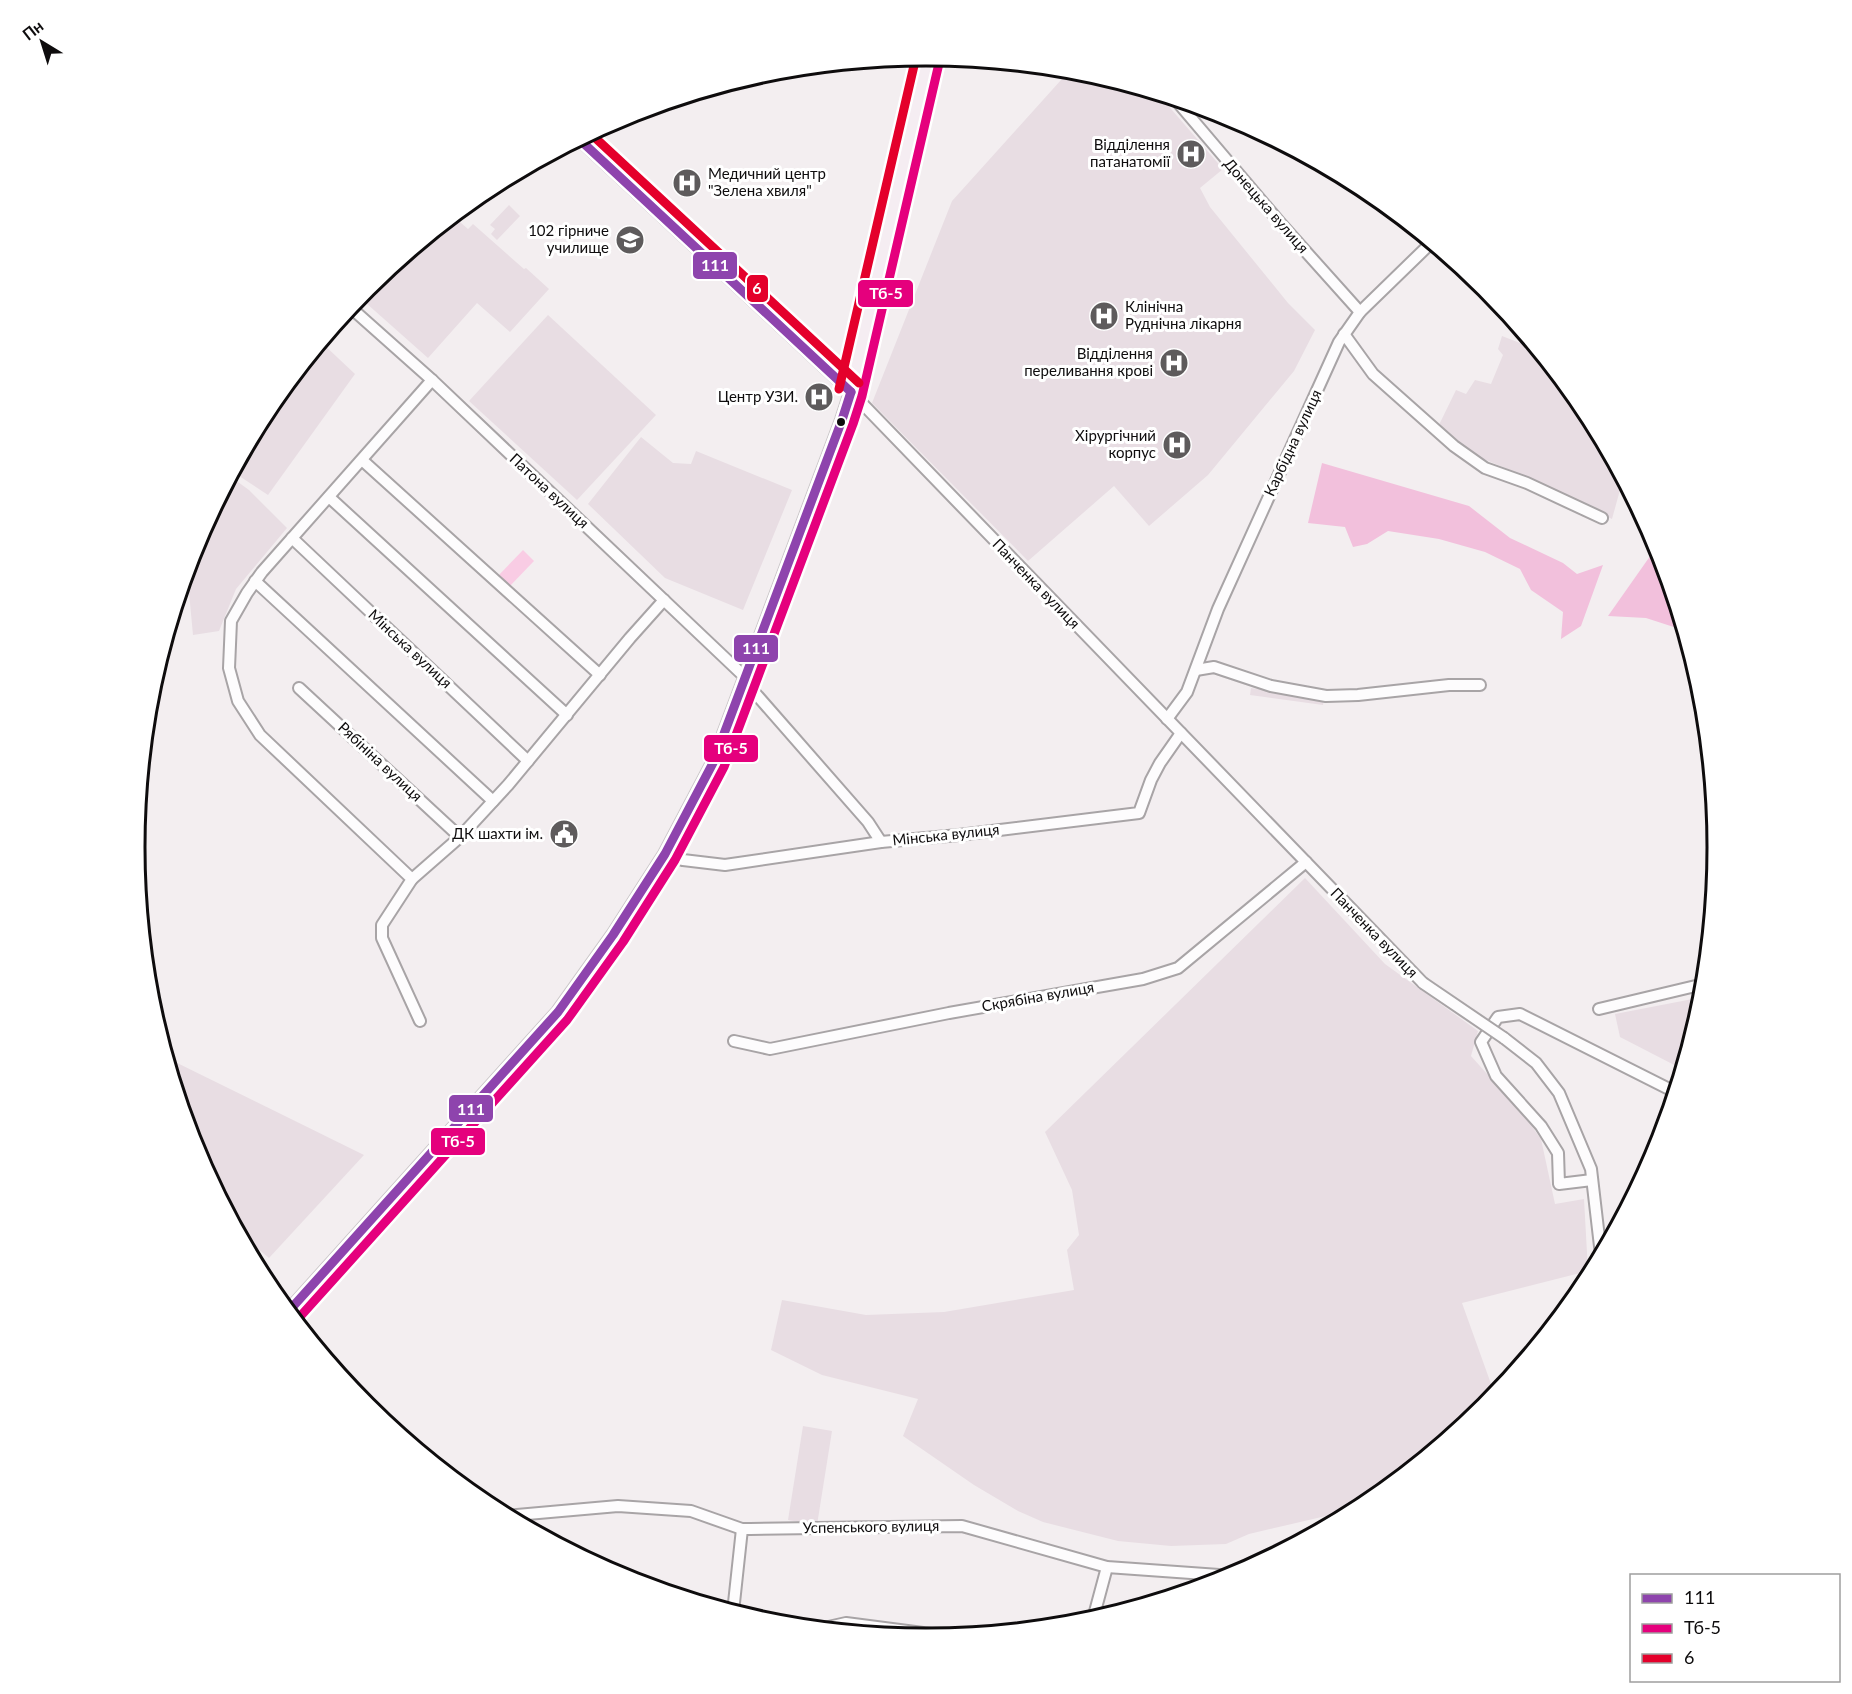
<svg xmlns="http://www.w3.org/2000/svg" width="1852" height="1694" font-family="Lato,sans-serif">
  <rect width="100%" height="100%" fill="#f3eef0"/>
  <g fill="#e8dde3">
    <polygon points="1070,70 1081,71 1159,95 1223,169 1200,188 1210,207 1288,303 1315,330 1294,371 1208,475 1149,526 1114,486 1028,561 872,403 952,201"/>
    <polygon points="509,205 520,216 497,240 491,234 495,229 490,225"/>
    <polygon points="453,216 468,229 473,224 524,269 526,268 549,289 510,332 477,303 428,358 366,303 379,288 375,284 390,268 395,272 413,252 412,250"/>
    <polygon points="548,315 656,415 577,500 469,401"/>
    <polygon points="1523,333 1584,408 1623,479 1612,519 1529,478 1474,455 1438,427 1456,390 1466,394 1475,380 1491,384 1503,355 1498,349 1502,336 1520,343"/>
    <polygon points="321,342 355,374 268,495 233,472 268,407"/>
    <polygon points="641,437 673,463 691,464 696,451 792,490 743,610 665,578 588,504"/>
    <polygon points="231,477 249,490 287,528 236,589 219,631 193,635 187,571 195,544"/>
    <polygon points="1251,688 1324,699 1323,705 1250,695"/>
    <polygon points="1305,878 1385,964 1478,1031 1471,1056 1522,1113 1541,1139 1555,1204 1584,1199 1588,1271 1462,1303 1495,1395 1485,1407 1360,1508 1249,1534 1226,1544 1171,1546 1118,1541 1043,1522 1018,1511 974,1485 903,1436 918,1399 822,1375 771,1350 782,1300 866,1315 944,1312 1074,1290 1067,1250 1079,1235 1072,1190 1045,1132"/>
    <polygon points="1703,997 1682,1069 1620,1037 1615,1014"/>
    <polygon points="167,1058 364,1155 269,1258 239,1233 195,1150"/>
    <polygon points="803,1426 832,1431 817,1525 788,1520"/>
    <polygon points="1324,1527 1274,1554 1273,1544"/>
  </g>
  <polygon fill="#f9cce4" points="523,550 534,561 509,587 498,576"/>
  <g fill="#f2c0dc">
    <polygon points="1322,463 1469,506 1510,538 1563,563 1577,574 1603,565 1581,626 1561,639 1563,612 1531,590 1520,569 1485,552 1439,539 1388,531 1367,544 1353,547 1345,527 1308,523"/>
    <polygon points="1653,552 1660,552 1683,630 1646,618 1608,616"/>
  </g>
  <g fill="none" stroke-linecap="round" stroke-linejoin="round">
    <g stroke="#a8a4a6" stroke-width="14">
      <g id="minor">
        <polyline points="1175,99 1282,225 1360,312"/>
        <polyline points="579,139 851,392 1423,983"/>
        <polyline points="350,307 432,380 746,678"/>
        <polyline points="1344,334 1373,374 1454,446 1485,468 1527,483 1602,518"/>
        <polyline points="362,460 600,675"/>
        <polyline points="329,497 567,715"/>
        <polyline points="292,538 528,761"/>
        <polyline points="255,581 493,801"/>
        <polyline points="1196,670 1214,667 1271,686 1326,696 1358,695 1449,685 1480,685"/>
        <polyline points="299,688 460,837"/>
        <polyline points="755,693 868,822 881,842"/>
        <polyline points="1167,719 1187,692 1218,609 1339,342 1360,312 1431,243"/>
        <polyline points="665,854 683,860 725,865 881,842 959,835 1139,813 1151,780 1160,763 1181,733"/>
        <polyline points="412,879 460,837 508,785 630,638 664,600"/>
        <polyline points="1599,1009 1704,984"/>
        <polyline points="420,1021 382,938 382,925 412,879 260,735 238,701 229,668 231,621 247,593 262,572 432,380"/>
        <polyline points="1504,1038 1536,1063 1559,1093 1591,1169 1601,1255"/>
        <polyline points="734,1041 770,1049 949,1013 1143,979 1178,968 1306,862"/>
        <polyline points="1592,1180 1559,1184 1558,1153 1541,1126 1496,1076 1481,1042 1498,1017 1520,1014 1675,1092"/>
        <polyline points="506,1516 618,1506 691,1511 742,1529 750,1529 962,1526 1107,1567 1233,1576"/>
        <polyline points="733,1612 742,1529"/>
        <polyline points="1093,1619 1107,1567"/>
        <polyline points="824,1628 846,1623 946,1636"/>
      </g>
    </g>
    <g stroke="#cbc8c9" stroke-width="16">
      <polyline id="major" points="288,1312 558,1012 613,935 665,854 713,763 842,420 851,392 928,56"/>
    </g>
    <use href="#minor" stroke="#fdfcfd" stroke-width="10"/>
    <use href="#major" stroke="#f5edf2" stroke-width="14"/>
    <g stroke="#a8a4a6" stroke-width="14" stroke-linecap="butt">
      <polyline id="minor-bridge" points="1423,983 1504,1038"/>
    </g>
    <use href="#minor-bridge" stroke="#fdfcfd" stroke-width="10"/>
    <g stroke="#fff" stroke-width="14">
      <g id="bus-1">
        <polyline points="579,139 851,392"/>
        <polyline points="288,1312 558,1012 613,935 665,854 713,763 842,420 851,392"/>
      </g>
    </g>
    <g stroke="#fff" stroke-width="14">
      <polyline id="bus-2" points="297,1320 567,1020 623,942 675,860 724,767 853,424 862,396 940,59"/>
    </g>
    <g stroke="#fff" stroke-width="14">
      <g id="bus-3">
        <polyline points="590,133 859,383"/>
        <polyline points="839,389 916,57"/>
      </g>
    </g>
    <use href="#bus-1" stroke="#8e44ad" stroke-width="9"/>
    <use href="#bus-2" stroke="#e5007d" stroke-width="9"/>
    <use href="#bus-3" stroke="#e4002b" stroke-width="9"/>
  </g>
  <defs>
    <g id="hospital-disc" transform="scale(1.5)"><circle r="9.5" fill="#5e5b5c" stroke="#fff"/><path d="M-5-5h3v3.5h4V-5h3V5h-3V1.5h-4V5h-3Z" fill="#fff"/></g>
    <g id="university-disc" transform="scale(1.5)"><circle r="9.5" fill="#5e5b5c" stroke="#fff"/><path d="M0-5L7-2L0 1L-7-2ZM-4 1L0 2.5L4 1V4Q0 6-4 4Z" fill="#fff"/></g>
    <g id="civic-disc" transform="scale(1.5)"><circle r="9.5" fill="#5e5b5c" stroke="#fff"/><path d="M-.6-6.5H3V-4.5H.6V-3L4-1V1h2V6H-6V1h2V-1L-.6-3ZM-1.2 2.5V6h2.4V2.5Z" fill="#fff"/></g>
  </defs>
  <g fill-rule="evenodd">
    <use href="#hospital-disc" x="1191" y="154"/>
    <use href="#hospital-disc" x="687" y="183"/>
    <use href="#university-disc" x="630" y="240"/>
    <use href="#hospital-disc" x="1104" y="316"/>
    <use href="#hospital-disc" x="1174" y="363"/>
    <use href="#hospital-disc" x="819" y="397"/>
    <use href="#hospital-disc" x="1177" y="445"/>
    <use href="#civic-disc" x="564" y="834"/>
  </g>
  <circle fill="#0e0c0d" stroke="#fff" stroke-width="2" cx="841" cy="422" r="5"/>
  <g text-anchor="middle" stroke-width="6" stroke-linejoin="round" paint-order="stroke">
    <g font-size="15" fill="#0e0c0d" stroke="#fff" text-anchor="end">
      <text x="1170" y="150">Відділення<tspan x="1170" dy="17">патанатомії</tspan></text>
      <text x="708" y="179" text-anchor="start">Медичний центр<tspan x="708" dy="17">"Зелена хвиля"</tspan></text>
      <text x="609" y="236">102 гірниче<tspan x="609" dy="17">училище</tspan></text>
      <text x="1125" y="312" text-anchor="start">Клінічна<tspan x="1125" dy="17">Руднічна лікарня</tspan></text>
      <text x="1153" y="359">Відділення<tspan x="1153" dy="17">переливання крові</tspan></text>
      <text x="798" y="402">Центр УЗИ.</text>
      <text x="1156" y="441">Хірургічний<tspan x="1156" dy="17">корпус</tspan></text>
      <text x="543" y="839">ДК шахти ім.</text>
    </g>
    <g font-size="15" fill="#0e0c0d" stroke="#fff">
      <text transform="translate(1266 206) rotate(49)" y="5">Донецька вулиця</text>
      <text transform="translate(1293 443) rotate(-65)" y="5">Карбідна вулиця</text>
      <text transform="translate(549 491) rotate(43)" y="5">Патона вулиця</text>
      <text transform="translate(1036 584) rotate(46)" y="5">Панченка вулиця</text>
      <text transform="translate(410 649) rotate(43)" y="5">Мінська вулиця</text>
      <text transform="translate(380 762) rotate(43)" y="5">Рябініна вулиця</text>
      <text transform="translate(946 835) rotate(-6)" y="5">Мінська вулиця</text>
      <text transform="translate(1374 933) rotate(46)" y="5">Панченка вулиця</text>
      <text transform="translate(1038 997) rotate(-10)" y="5">Скрябіна вулиця</text>
      <text transform="translate(871 1527) rotate(-1)" y="5">Успенського вулиця</text>
    </g>
  </g>
  <path d="M0 0H1852V1694H0ZM145 847a781 781 0 1 1 1562 0a781 781 0 1 1-1562 0Z" fill="#fff" fill-rule="evenodd"/>
  <path fill="none" stroke="#0e0c0d" stroke-width="3" d="M145 847a781 781 0 1 1 1562 0a781 781 0 1 1-1562 0Z"/>
  <g stroke="#fff" stroke-width="2">
    <rect x="692" y="251" width="46" height="29" rx="6" fill="#8e44ad"/>
    <rect x="746" y="274" width="23" height="29" rx="6" fill="#e4002b"/>
    <rect x="857" y="279" width="57" height="29" rx="6" fill="#e5007d"/>
    <rect x="733" y="634" width="46" height="29" rx="6" fill="#8e44ad"/>
    <rect x="703" y="734" width="56" height="29" rx="6" fill="#e5007d"/>
    <rect x="448" y="1094" width="46" height="29" rx="6" fill="#8e44ad"/>
    <rect x="430" y="1127" width="56" height="29" rx="6" fill="#e5007d"/>
  </g>
  <g font-size="16" text-anchor="middle" font-weight="bold" fill="#fff">
    <text x="715" y="271">111</text>
    <text x="757" y="294">6</text>
    <text x="886" y="299">Тб-5</text>
    <text x="756" y="654">111</text>
    <text x="731" y="754">Тб-5</text>
    <text x="471" y="1115">111</text>
    <text x="458" y="1147">Тб-5</text>
  </g>
  <rect x="1630" y="1574" width="210" height="108" fill="#ffffff" stroke="#9f9e9e" stroke-width="1.5"/>
  <rect x="1642" y="1594" width="30" height="9" fill="#8e44ad" stroke="#9f9e9e" stroke-width="1.5"/>
  <text x="1684" y="1604" font-size="18" fill="#0e0c0d">111</text>
  <rect x="1642" y="1624" width="30" height="9" fill="#e5007d" stroke="#9f9e9e" stroke-width="1.5"/>
  <text x="1684" y="1634" font-size="18" fill="#0e0c0d">Тб-5</text>
  <rect x="1642" y="1654" width="30" height="9" fill="#e4002b" stroke="#9f9e9e" stroke-width="1.5"/>
  <text x="1684" y="1664" font-size="18" fill="#0e0c0d">6</text>
  <g transform="translate(42 42) rotate(322)" stroke="#ffffff" stroke-width="4.5" paint-order="stroke">
  <path d="M0-4.5L10 22L0 15L-10 22Z" fill="#0e0c0d"/>
  <text y="-9" font-size="16" font-weight="bold" text-anchor="middle" fill="#0e0c0d">Пн</text>
  </g>
</svg>
